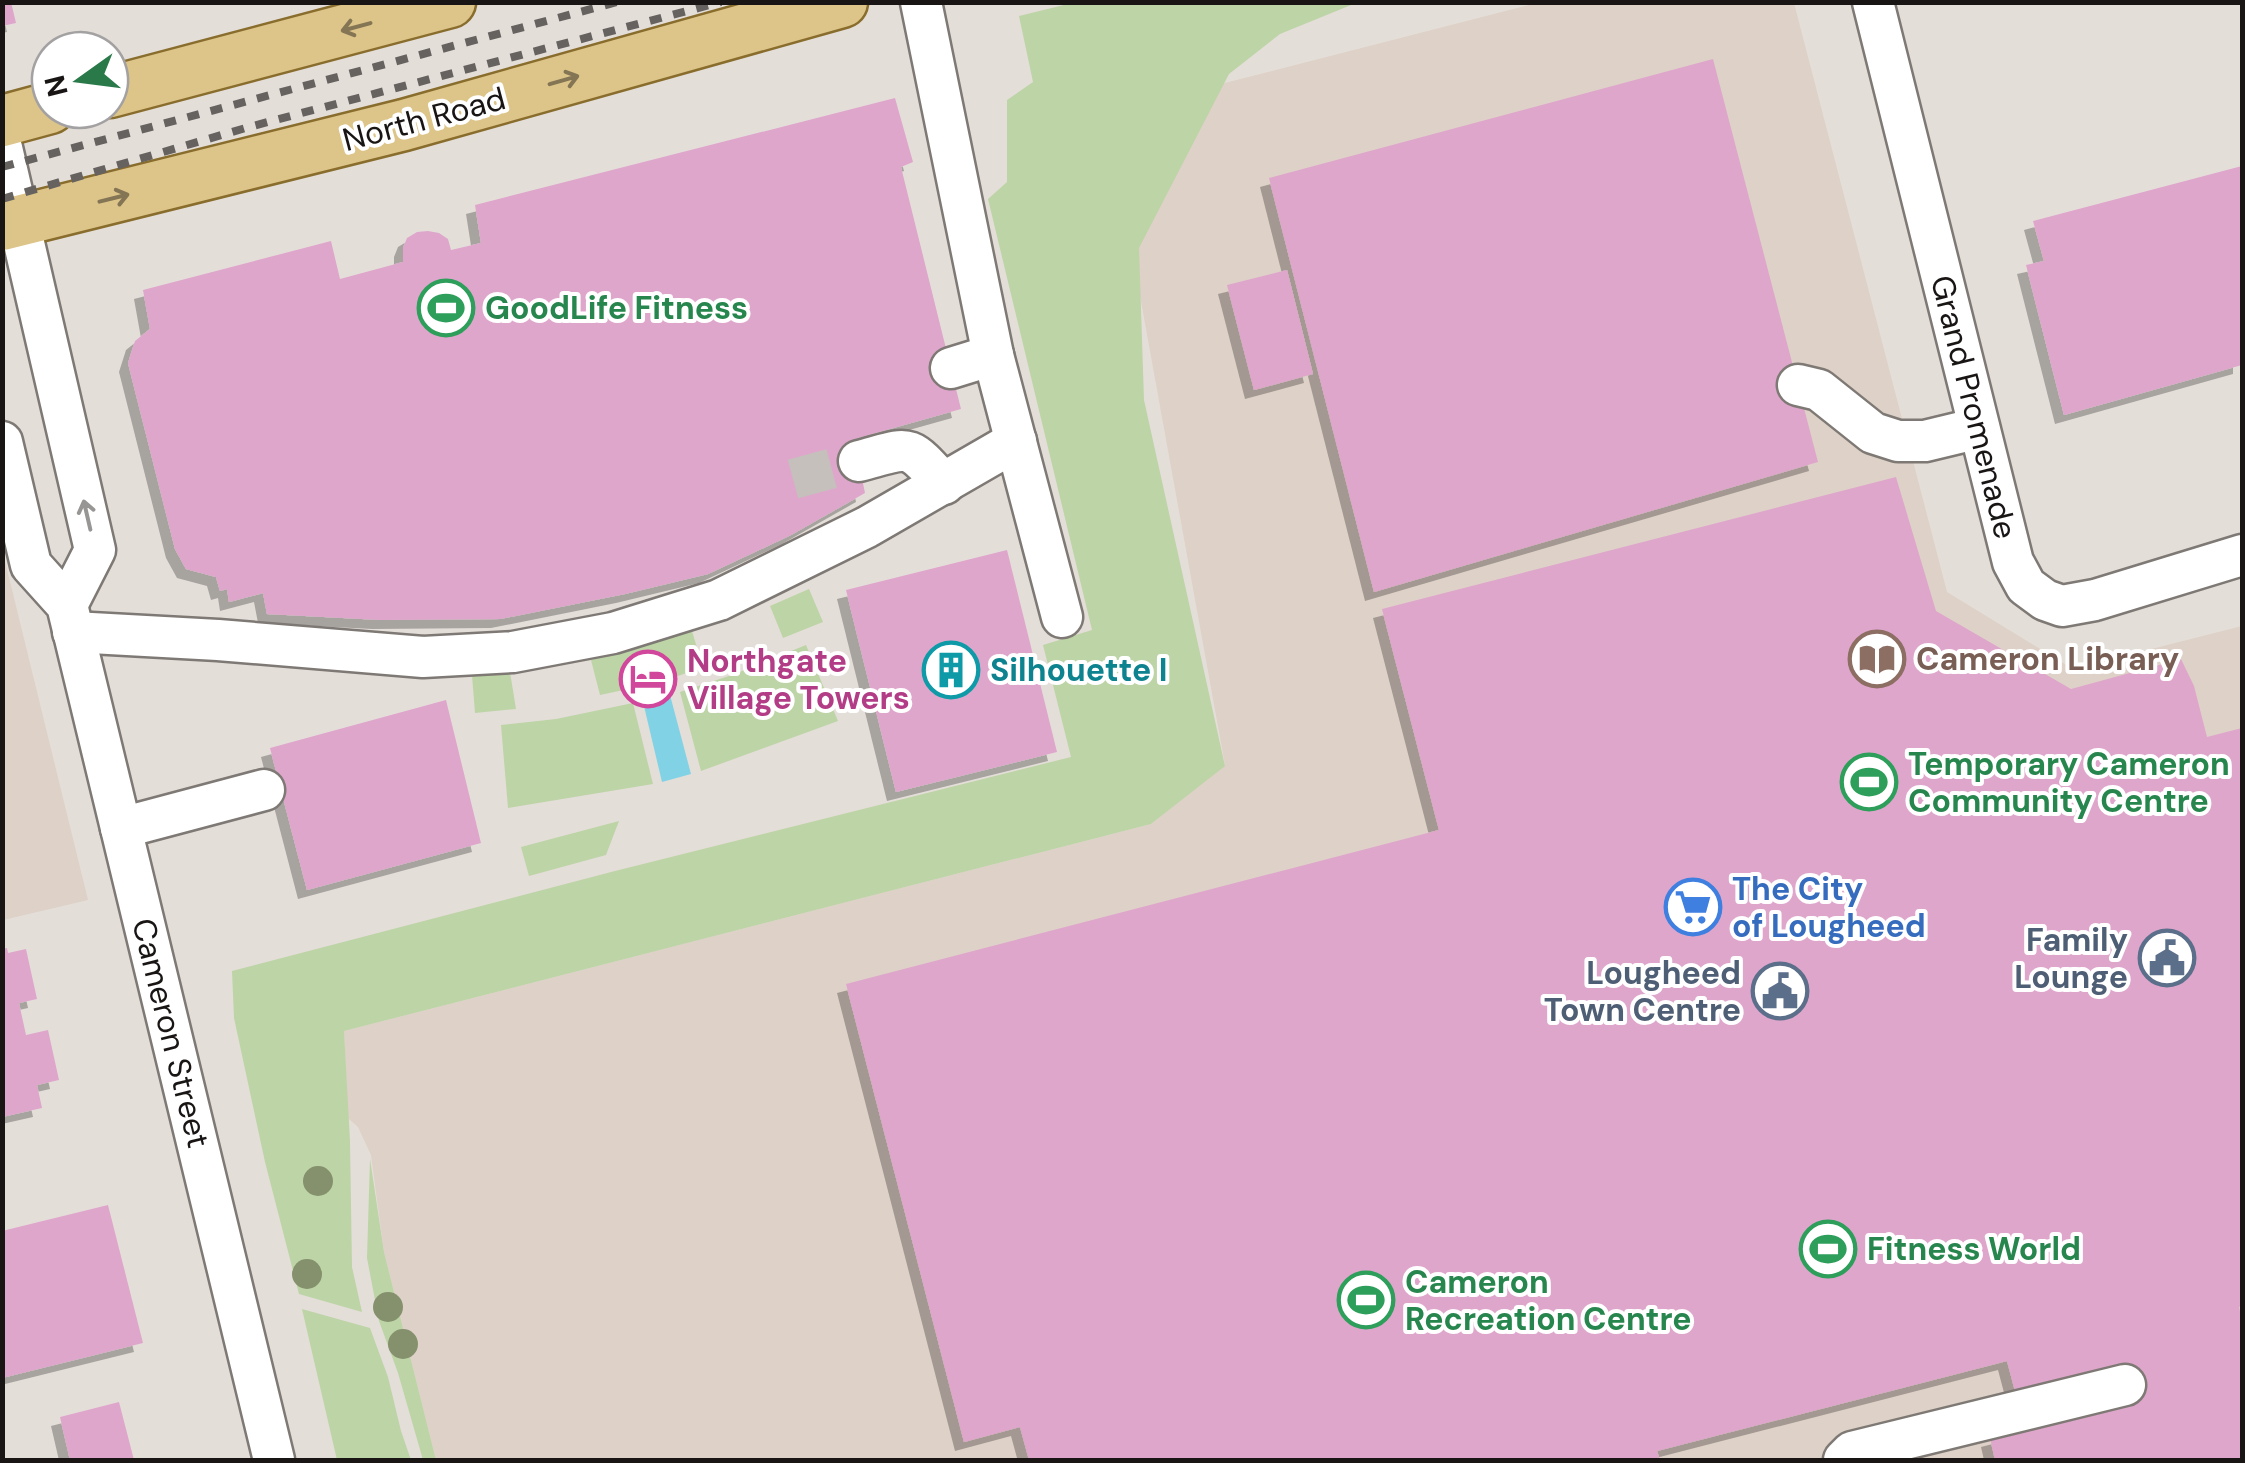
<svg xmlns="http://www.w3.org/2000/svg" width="2245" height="1463" font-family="'DM Sans',sans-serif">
  <defs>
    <filter id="shadow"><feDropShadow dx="-9" dy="9" stdDeviation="0" flood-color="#0004"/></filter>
  </defs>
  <rect width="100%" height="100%" fill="#e4ded9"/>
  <g fill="#ded1c7">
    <polygon points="1537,3 1794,3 1947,592 2073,669 2242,626 2242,1460 436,1460 384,1252 371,1155 358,1127 348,1118 344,1031 1151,824 1225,765 1131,246 1213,86"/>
    <polygon points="3,553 88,900 3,920 2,920"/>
  </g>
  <g fill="#bdd4a6">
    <polygon points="1076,2 1356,3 1280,34 1229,74 1139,248 1144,400 1225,766 1151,824 344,1031 350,1141 352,1267 362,1312 299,1294 265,1162 234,1018 232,971 615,871 1071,757 1043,645 1092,630 988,199 1007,182 1007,100 1033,82 1019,16"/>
    <polygon points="809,589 823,622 783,638 770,606"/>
    <polygon points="692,631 703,668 652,684 600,695 591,660"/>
    <polygon points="806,645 838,721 701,771 680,692 732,675"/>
    <polygon points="510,672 516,709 475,713 472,675"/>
    <polygon points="633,703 653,784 508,808 501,725 556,719"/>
    <polygon points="619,821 606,855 529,876 521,847"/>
    <polygon points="370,1159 384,1252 436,1460 423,1460 398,1373 379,1321 367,1258"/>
    <polygon points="302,1309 370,1328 388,1377 401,1431 411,1460 337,1460"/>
  </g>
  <polygon fill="#81d2e5" points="670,695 691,774 662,782 643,702"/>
  <g fill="#dfa6cc" filter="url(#shadow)">
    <polygon points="2,2 11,2 16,23 2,26"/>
    <polygon points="1713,59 1818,462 1374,592 1269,178"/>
    <polygon points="895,98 913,162 901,167 961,409 854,439 865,493 791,535 708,574 625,594 500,619 381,620 267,614 263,593 229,602 227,589 220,591 216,577 186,569 175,549 128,363 135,341 150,329 143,290 331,241 340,279 403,262 403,248 407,238 417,232 428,231 439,233 448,239 451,250 481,243 475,205"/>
    <polygon points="2242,166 2242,365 2064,415 2026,265 2044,261 2033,221"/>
    <polygon points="1287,270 1313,374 1254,390 1227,285"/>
    <polygon points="1896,477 1936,611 2071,689 2181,659 2194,686 2207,737 2242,728 2242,1306 2239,1307 2242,1320 2242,1460 1995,1460 1990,1438 2025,1429 2007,1361 1657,1451 1660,1460 1029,1460 1020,1427 964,1442 846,984 1439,830 1382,609"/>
    <polygon points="1007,550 1057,752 896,792 846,590"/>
    <polygon points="446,700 481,843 307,890 270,748"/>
    <polygon points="7,948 8,953 26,949 37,999 19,1003 26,1035 48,1030 59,1080 37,1085 42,1108 2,1117 2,949"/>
    <polygon points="108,1205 143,1343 2,1378 2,1231"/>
    <polygon points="119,1402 134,1460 70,1460 60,1417"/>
  </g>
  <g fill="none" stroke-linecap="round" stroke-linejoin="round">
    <polyline stroke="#c5c0bb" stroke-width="40" stroke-dasharray="40 20" stroke-linecap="butt" points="793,479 859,461"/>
    <g stroke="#7e7974" stroke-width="45">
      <g id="minor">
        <polyline points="921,2 993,355 1062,617"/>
        <polyline points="1873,2 2013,562 2026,586 2045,600 2062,606 2095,600 2242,555"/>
        <polyline points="2,148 95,550 67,605"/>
        <polyline points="951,368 993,355"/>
        <polyline points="1798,385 1819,390 1873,433 1898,441 1925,441 1979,428"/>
        <polyline points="2,442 31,565 67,605 274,1460"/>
        <path d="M859,461C912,447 906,442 944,484"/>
        <polyline points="73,632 218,640 423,657 513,652 613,633 719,600 867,527 1016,441"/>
        <polyline points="121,828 264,790"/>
        <polyline points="1844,1460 1852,1452 2125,1385"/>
      </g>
    </g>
    <g stroke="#896d2d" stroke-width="55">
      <g id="major">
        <polyline points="110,92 450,2"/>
        <polyline points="2,121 50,108"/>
        <polyline points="2,225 404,125 842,2"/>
      </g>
    </g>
    <use href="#minor" stroke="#fff" stroke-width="40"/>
    <use href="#major" stroke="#ddc489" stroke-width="50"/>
    <g stroke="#66625f" stroke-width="8" stroke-dasharray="12 12" stroke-linecap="butt">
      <polyline points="2,167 617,2"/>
      <polyline points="2,199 249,127 721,2"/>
    </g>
  </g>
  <g fill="#85906d">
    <circle cx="318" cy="1181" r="15"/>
    <circle cx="307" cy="1274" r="15"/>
    <circle cx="388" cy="1307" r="15"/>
    <circle cx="403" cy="1344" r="15"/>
  </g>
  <defs><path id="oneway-shaft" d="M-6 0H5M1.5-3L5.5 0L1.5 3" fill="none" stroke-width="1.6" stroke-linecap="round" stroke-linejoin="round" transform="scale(2.5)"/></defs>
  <g stroke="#847554">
    <use href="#oneway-shaft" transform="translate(356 27) rotate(165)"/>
    <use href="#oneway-shaft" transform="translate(564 80) rotate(-16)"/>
    <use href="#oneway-shaft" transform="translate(114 198) rotate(-14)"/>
  </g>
  <use stroke="#979695" href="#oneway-shaft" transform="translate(87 515) rotate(-103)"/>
  <defs>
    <g id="stadium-ring" transform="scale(2.875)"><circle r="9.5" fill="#fff" stroke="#2e9e5b" stroke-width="1.5"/><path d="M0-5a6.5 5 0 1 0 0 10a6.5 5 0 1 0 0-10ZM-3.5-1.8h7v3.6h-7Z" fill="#2e9e5b"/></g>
    <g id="library-ring" transform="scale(2.875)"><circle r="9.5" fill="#fff" stroke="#8d6e63" stroke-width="1.5"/><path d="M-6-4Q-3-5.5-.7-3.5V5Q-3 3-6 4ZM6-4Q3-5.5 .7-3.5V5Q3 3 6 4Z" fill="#8d6e63"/></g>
    <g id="building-ring" transform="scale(2.875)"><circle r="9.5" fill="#fff" stroke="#0f9aa8" stroke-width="1.5"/><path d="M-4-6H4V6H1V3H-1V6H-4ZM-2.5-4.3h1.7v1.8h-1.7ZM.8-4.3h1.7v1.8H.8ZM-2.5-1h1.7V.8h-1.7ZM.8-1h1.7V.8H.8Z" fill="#0f9aa8"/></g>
    <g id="hotel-ring" transform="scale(2.875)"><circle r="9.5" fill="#fff" stroke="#d1479c" stroke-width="1.5"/><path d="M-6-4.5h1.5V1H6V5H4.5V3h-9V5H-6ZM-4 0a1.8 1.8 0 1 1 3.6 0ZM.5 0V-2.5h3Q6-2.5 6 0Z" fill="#d1479c"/></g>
    <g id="supermarket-ring" transform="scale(2.875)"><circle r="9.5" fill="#fff" stroke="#3f7fe0" stroke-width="1.5"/><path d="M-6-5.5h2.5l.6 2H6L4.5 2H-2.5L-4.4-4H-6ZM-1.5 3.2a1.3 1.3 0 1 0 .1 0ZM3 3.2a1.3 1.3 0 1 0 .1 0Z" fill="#3f7fe0"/></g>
    <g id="civic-ring" transform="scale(2.875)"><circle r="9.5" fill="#fff" stroke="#5c6f8a" stroke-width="1.5"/><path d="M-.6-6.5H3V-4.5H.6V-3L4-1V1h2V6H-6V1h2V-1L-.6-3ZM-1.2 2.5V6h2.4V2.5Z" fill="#5c6f8a"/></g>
  </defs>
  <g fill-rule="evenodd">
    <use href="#stadium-ring" x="446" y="308"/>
    <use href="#library-ring" x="1877" y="659"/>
    <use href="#building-ring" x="951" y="670"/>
    <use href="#hotel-ring" x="648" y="679"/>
    <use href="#stadium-ring" x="1869" y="782"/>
    <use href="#supermarket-ring" x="1693" y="907"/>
    <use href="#civic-ring" x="2167" y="958"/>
    <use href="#civic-ring" x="1780" y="991"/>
    <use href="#stadium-ring" x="1828" y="1249"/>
    <use href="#stadium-ring" x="1366" y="1300"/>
  </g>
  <g text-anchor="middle" stroke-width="8" stroke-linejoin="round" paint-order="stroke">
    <g font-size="32" fill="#181514" stroke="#fff">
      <text transform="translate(424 119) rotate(-15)" y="11">North Road</text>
      <text transform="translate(1974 407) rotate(76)" y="11">Grand Promenade</text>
      <text transform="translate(171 1033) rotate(76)" y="11">Cameron Street</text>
    </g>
    <g font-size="32" font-weight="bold" fill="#27864d" stroke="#fff" text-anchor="start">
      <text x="485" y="319">GoodLife Fitness</text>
      <text x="1908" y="775">Temporary Cameron<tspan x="1908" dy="37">Community Centre</tspan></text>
      <text x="1867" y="1260">Fitness World</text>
      <text x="1405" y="1293">Cameron<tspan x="1405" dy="37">Recreation Centre</tspan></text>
    </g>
    <g font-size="32" font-weight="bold" fill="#785e54" stroke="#fff" text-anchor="start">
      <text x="1916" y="670">Cameron Library</text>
    </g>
    <g font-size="32" font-weight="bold" fill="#b23c85" stroke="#fff" text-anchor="start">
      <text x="687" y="672">Northgate<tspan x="687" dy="37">Village Towers</tspan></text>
    </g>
    <g font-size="32" font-weight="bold" fill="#0d838f" stroke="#fff" text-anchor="start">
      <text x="990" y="681">Silhouette I</text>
    </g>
    <g font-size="32" font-weight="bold" fill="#366cbe" stroke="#fff" text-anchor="start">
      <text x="1732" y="900">The City<tspan x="1732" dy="37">of Lougheed</tspan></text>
    </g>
    <g font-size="32" font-weight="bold" fill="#4e5e75" stroke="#fff" text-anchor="end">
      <text x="2128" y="951">Family<tspan x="2128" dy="37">Lounge</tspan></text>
      <text x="1741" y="984">Lougheed<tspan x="1741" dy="37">Town Centre</tspan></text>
    </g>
  </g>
  <rect width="2245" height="1463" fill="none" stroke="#181514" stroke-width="10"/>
  <g transform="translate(80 80) rotate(256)"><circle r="48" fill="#ffffff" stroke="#a3a1a1" stroke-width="2.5"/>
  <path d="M0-8L18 38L0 25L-18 38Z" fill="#2a7949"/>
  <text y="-15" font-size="28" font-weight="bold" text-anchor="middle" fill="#181514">N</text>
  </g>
</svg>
